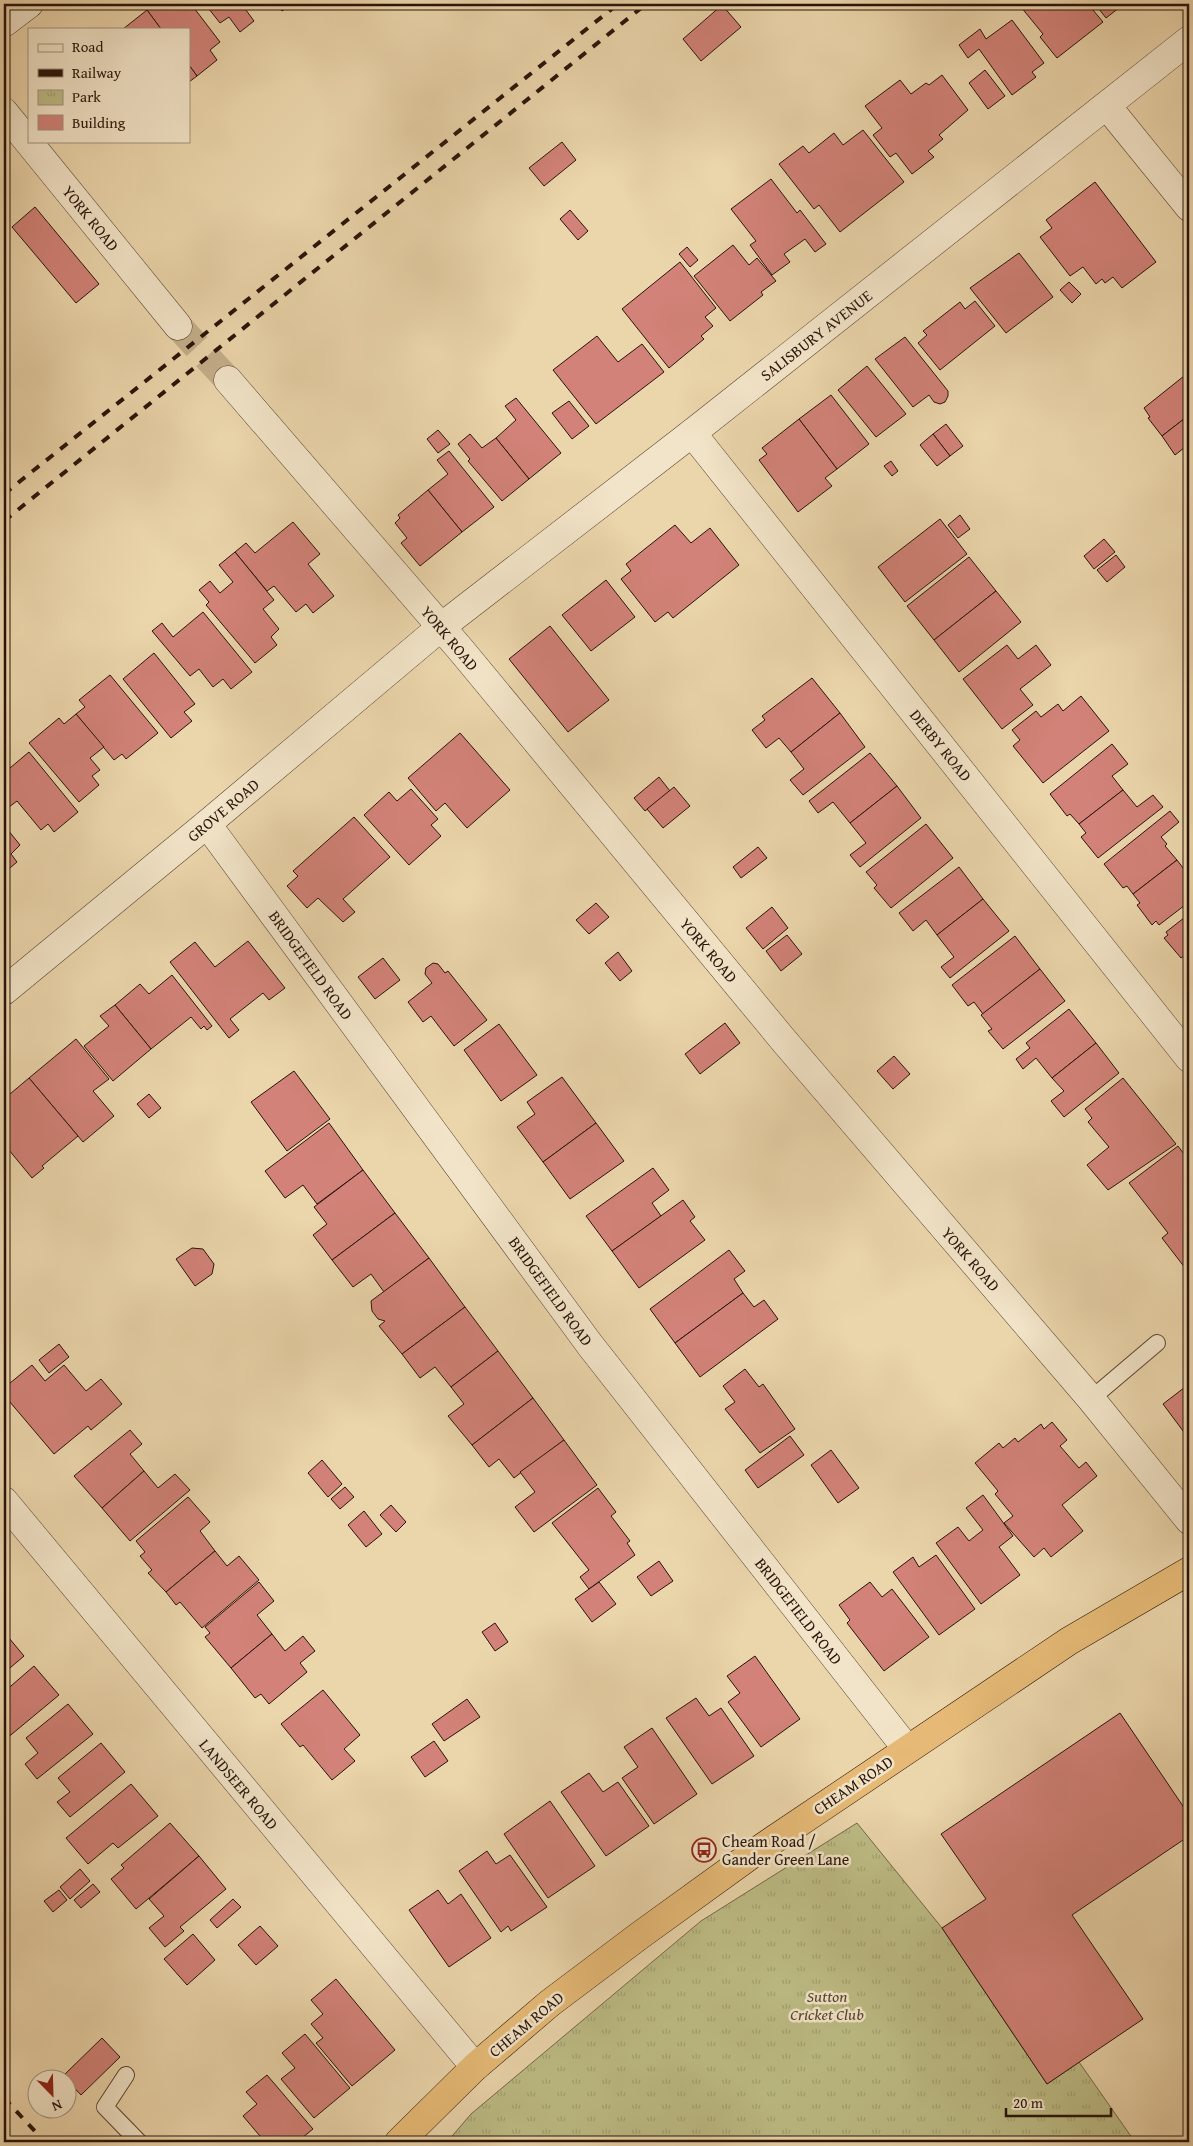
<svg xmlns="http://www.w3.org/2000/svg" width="1193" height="2146" font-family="'Gentium Book Plus',serif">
  <defs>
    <pattern id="park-tufts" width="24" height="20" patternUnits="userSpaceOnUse" patternTransform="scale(1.25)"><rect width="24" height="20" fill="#bdbc85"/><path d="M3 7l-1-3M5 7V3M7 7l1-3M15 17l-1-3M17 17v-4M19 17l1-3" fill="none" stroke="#a2a172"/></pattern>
  </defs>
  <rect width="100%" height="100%" fill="#ebd5ab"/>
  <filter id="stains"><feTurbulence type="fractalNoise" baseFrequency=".004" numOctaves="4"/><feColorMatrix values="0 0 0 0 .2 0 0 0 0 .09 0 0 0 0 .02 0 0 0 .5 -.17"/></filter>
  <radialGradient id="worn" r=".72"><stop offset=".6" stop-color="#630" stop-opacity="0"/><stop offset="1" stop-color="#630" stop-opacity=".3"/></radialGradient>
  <polygon fill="url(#park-tufts)" stroke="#726848" points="857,1823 942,1928 1047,2084 1079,2062 1135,2142 447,2142 471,2114 701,1921"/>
  <g fill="#d28278" stroke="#28140a">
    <polygon points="155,4 191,4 220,42 210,50 217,60 197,76 189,65 189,29 161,29 147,10"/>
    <polygon points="205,4 246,4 243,6 254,21 240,32 229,17 220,23"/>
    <polygon points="276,4 292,4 282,11"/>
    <polygon points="1025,4 1088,4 1103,22 1057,58 1040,37 1043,34 1021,7"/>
    <polygon points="1095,4 1124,4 1106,18"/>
    <polygon points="722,5 741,27 701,61 683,39"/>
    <polygon points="147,10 161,29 123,29"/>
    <polygon points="1012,20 1044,63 1032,72 1036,77 1012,95 979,49 968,58 959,45 980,29 986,39"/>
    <polygon points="189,65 197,76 189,82"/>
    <polygon points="985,70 1005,96 988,109 969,83"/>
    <polygon points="942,75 968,110 939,135 943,139 928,151 934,157 912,174 896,153 890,157 873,135 882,128 865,106 900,80 911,94 926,83 929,85"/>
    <polygon points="863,130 904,182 840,232 819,205 814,209 779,164 803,146 809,153 834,133 843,145"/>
    <polygon points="562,142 576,160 544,186 529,168"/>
    <polygon points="771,179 797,213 800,210 826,244 815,252 805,239 784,254 790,262 772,275 750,245 756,241 731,209"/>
    <polygon points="1095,182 1156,262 1122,288 1113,277 1105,283 1102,279 1096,284 1083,267 1070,276 1040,237 1052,228 1046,220"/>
    <polygon points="35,207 99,284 76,303 12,227"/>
    <polygon points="570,210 588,231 578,240 560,219"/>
    <polygon points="733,245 749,265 757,258 776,281 761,292 763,295 730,321 694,276"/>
    <polygon points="687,247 698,260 690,267 679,254"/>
    <polygon points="1019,253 1053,297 1006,333 970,288"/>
    <polygon points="680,262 716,308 705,317 713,326 701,336 704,339 669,368 622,309"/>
    <polygon points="1069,282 1081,294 1072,303 1060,290"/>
    <polygon points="975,301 995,326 940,370 918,343 927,335 923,331 960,302 965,309"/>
    <polygon points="597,336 618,362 642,344 664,372 596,424 553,370"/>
    <polygon points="905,337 948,391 948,396 945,402 940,404 934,402 929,395 913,407 875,359"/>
    <polygon points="867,366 906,414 876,437 838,390"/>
    <polygon points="1189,372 1189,415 1162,436 1148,418 1150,417 1144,408"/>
    <polygon points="831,395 869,444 837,469 799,419"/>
    <polygon points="516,398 561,453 529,479 496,438 516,420 505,406"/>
    <polygon points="569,401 589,426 572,439 552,413"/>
    <polygon points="1189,415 1189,444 1175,455 1162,436"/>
    <polygon points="799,419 837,469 825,478 832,486 798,512 759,460 767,454 762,448"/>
    <polygon points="946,424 963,446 950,456 933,434"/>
    <polygon points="438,430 450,444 438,453 427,439"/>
    <polygon points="470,434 482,448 496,438 529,479 502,501 468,461 470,459 458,444"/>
    <polygon points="933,434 950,456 937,466 920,445"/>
    <polygon points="449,451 494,507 462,532 428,490 448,474 437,460"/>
    <polygon points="891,461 898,471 892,476 884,466"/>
    <polygon points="428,490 462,532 420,566 401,543 407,538 395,523 400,518 398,515"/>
    <polygon points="960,515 970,529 958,538 948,525"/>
    <polygon points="940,519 967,554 905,602 878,567"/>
    <polygon points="293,522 320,554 308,564 334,596 313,613 306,604 296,612 274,586 267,591 235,552 246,543 255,553"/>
    <polygon points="675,525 691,543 710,528 739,565 673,618 668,612 655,622 621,579 631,571 626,564"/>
    <polygon points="1104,539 1115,552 1094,569 1084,556"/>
    <polygon points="235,552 274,600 263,609 279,629 271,637 277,645 255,663 206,605 209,602 199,590 210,581 220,593 233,582 219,565"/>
    <polygon points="1116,555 1125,567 1107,582 1097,570"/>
    <polygon points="969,557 996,591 934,640 907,606"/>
    <polygon points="606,580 635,617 591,651 562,615"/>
    <polygon points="996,591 1021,622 959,672 934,640"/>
    <polygon points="203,612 252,672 231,689 223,679 213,687 199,669 190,676 152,631 162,623 173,637"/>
    <polygon points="550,626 609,700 568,732 509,659"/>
    <polygon points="1007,645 1018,659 1036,645 1051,665 1020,689 1033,705 1002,729 963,679"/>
    <polygon points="154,653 195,704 184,712 192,721 171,738 123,679"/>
    <polygon points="110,675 158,733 126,759 122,754 114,760 76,714 85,707 79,700"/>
    <polygon points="812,678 840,713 791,752 779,738 766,748 752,730 765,720 762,716"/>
    <polygon points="1081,696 1109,731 1043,783 1013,746 1020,740 1012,730 1036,711 1041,717 1058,704 1063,711"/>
    <polygon points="840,713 865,747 803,795 790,780 804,769 791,752"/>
    <polygon points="76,714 104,747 90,758 100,770 92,776 99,785 79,802 29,743 59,718 64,724"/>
    <polygon points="460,733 510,790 467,828 445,803 436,811 408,778"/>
    <polygon points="1112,744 1128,764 1112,776 1123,790 1079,824 1070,814 1067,816 1050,794"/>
    <polygon points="29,752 78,812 54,832 48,824 41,830 17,801 9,807 4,801 4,773"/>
    <polygon points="870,753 897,786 850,823 833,802 818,813 809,801"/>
    <polygon points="659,777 670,791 645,811 634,798"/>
    <polygon points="897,786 921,818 860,867 850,855 866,843 850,823"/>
    <polygon points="674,787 690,806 663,828 647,809"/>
    <polygon points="411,789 438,819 431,825 441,836 409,865 364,815 389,792 397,801"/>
    <polygon points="1123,790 1137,807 1153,795 1163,807 1098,858 1081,837 1086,833 1079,824"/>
    <polygon points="1170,811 1179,822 1161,837 1167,844 1165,846 1177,860 1133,894 1127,886 1123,888 1104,864"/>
    <polygon points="354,817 390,857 343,899 355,912 343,922 318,898 307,908 287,886 298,876 293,871"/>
    <polygon points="926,824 953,858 891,908 874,888 877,885 866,872"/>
    <polygon points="4,825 20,845 11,854 17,862 4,873"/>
    <polygon points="758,847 767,858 741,878 733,867"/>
    <polygon points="1177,860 1189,876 1189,902 1159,925 1156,921 1152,925 1137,905 1140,903 1133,894"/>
    <polygon points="959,867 983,899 937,935 926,920 913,931 899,913"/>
    <polygon points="983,899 1009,931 950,978 941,967 954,957 937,935"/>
    <polygon points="596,903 609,917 589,934 576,920"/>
    <polygon points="772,907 788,928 763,949 746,928"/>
    <polygon points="1189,914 1189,964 1184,956 1181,958 1164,938 1168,935 1166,932"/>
    <polygon points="787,935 802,954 781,971 766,951"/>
    <polygon points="1015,936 1040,969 983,1014 974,1002 968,1006 952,985"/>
    <polygon points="248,941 285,988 269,1000 263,993 230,1019 239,1030 229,1038 170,962 195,942 215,967"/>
    <polygon points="618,952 632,971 620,981 605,963"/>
    <polygon points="383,958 400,980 375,999 358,977"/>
    <polygon points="433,963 438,964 445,973 448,971 487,1020 454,1046 431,1016 423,1022 408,1002 432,983 425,974 426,968"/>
    <polygon points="1040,969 1065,1001 1003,1049 988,1031 992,1029 981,1015"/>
    <polygon points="172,975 212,1026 207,1030 204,1026 201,1029 191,1017 151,1049 115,1005 140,984 149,994"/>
    <polygon points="115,1005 151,1049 113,1081 84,1046 109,1026 100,1016"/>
    <polygon points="1069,1009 1096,1043 1052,1078 1036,1058 1023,1069 1016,1059 1030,1048 1026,1043"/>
    <polygon points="725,1023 740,1043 700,1074 685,1054"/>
    <polygon points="499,1024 537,1075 501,1101 464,1050"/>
    <polygon points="76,1039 109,1079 93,1091 114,1116 83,1142 29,1078"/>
    <polygon points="1096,1043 1119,1073 1064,1117 1051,1101 1064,1091 1052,1078"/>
    <polygon points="894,1056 910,1074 893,1089 877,1071"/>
    <polygon points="294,1071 330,1119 287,1151 251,1102"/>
    <polygon points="562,1077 596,1123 543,1162 517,1127 535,1114 527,1102"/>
    <polygon points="29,1078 78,1136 42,1166 44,1168 32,1178 4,1144 4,1099"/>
    <polygon points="1123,1078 1176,1144 1108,1190 1087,1165 1109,1147 1088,1122 1092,1118 1085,1109"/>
    <polygon points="149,1094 161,1108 149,1118 137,1104"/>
    <polygon points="329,1123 363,1170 317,1204 303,1185 285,1198 265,1171"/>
    <polygon points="596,1123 624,1161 570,1199 543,1162"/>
    <polygon points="1178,1146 1189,1161 1189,1273 1162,1238 1168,1233 1129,1183"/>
    <polygon points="653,1168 669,1190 652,1203 661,1216 612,1251 586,1216"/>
    <polygon points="363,1170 395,1213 332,1260 313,1235 327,1224 314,1207"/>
    <polygon points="683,1200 695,1217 690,1221 705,1240 639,1288 612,1251"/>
    <polygon points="395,1213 429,1258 384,1292 371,1274 353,1287 332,1260"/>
    <polygon points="192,1248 203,1249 214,1264 212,1274 195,1286 176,1259"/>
    <polygon points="729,1250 745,1271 734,1279 743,1293 675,1343 650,1309"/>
    <polygon points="429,1258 465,1307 402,1354 379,1326 385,1321 378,1319 372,1311 371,1301"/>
    <polygon points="743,1293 754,1307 764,1300 778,1319 700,1377 675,1343"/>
    <polygon points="465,1307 498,1351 451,1387 435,1367 420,1378 402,1354"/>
    <polygon points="59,1344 69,1357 49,1373 39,1360"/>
    <polygon points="498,1351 533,1398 472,1445 448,1416 464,1404 451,1387"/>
    <polygon points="32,1365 45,1381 64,1365 86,1391 101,1379 122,1404 91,1430 88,1426 54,1454 4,1395 4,1388"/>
    <polygon points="745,1369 759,1387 763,1384 795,1429 760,1453 725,1409 735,1402 723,1386"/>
    <polygon points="1189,1384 1189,1439 1163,1404"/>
    <polygon points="533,1398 564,1440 514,1478 499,1459 489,1467 472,1445"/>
    <polygon points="1052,1422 1067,1440 1060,1446 1079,1468 1086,1462 1097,1476 1062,1505 1083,1531 1051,1557 1044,1548 1034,1557 1004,1523 1013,1516 995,1494 998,1491 975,1463 999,1443 1003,1448 1015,1438 1018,1442 1041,1424 1044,1429"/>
    <polygon points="130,1430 142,1444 130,1454 144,1471 102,1508 74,1476"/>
    <polygon points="790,1436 804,1455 758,1488 745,1470"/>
    <polygon points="564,1440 597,1485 534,1532 515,1507 535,1492 520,1472"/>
    <polygon points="831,1450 859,1488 838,1503 811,1465"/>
    <polygon points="322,1460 342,1484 328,1497 308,1473"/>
    <polygon points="144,1471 158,1488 175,1474 190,1490 130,1541 102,1508"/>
    <polygon points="345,1487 354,1497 340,1509 331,1499"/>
    <polygon points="598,1488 616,1512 611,1516 630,1541 627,1543 635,1555 589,1589 580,1577 589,1570 552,1523"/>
    <polygon points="983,1495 1013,1536 999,1547 1020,1575 981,1604 936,1543 958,1527 969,1541 983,1530 966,1508"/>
    <polygon points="188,1497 210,1522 200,1531 215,1551 166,1592 148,1573 152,1570 140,1556 145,1552 136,1541"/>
    <polygon points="391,1505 406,1522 396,1532 380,1515"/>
    <polygon points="364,1511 382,1534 366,1547 348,1525"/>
    <polygon points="215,1551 227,1566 239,1556 259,1580 202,1628 180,1602 176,1605 166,1592"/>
    <polygon points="936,1555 975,1609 939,1635 893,1572 913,1557 919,1567"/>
    <polygon points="659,1561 673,1581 651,1596 637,1577"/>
    <polygon points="259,1582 274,1601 257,1615 272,1634 231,1668 205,1637 210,1633 205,1627"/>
    <polygon points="599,1582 616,1604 592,1622 575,1599"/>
    <polygon points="870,1582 882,1597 892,1589 929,1637 884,1671 847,1623 850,1620 839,1605"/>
    <polygon points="495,1623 508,1642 495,1651 482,1632"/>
    <polygon points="4,1632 24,1656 4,1673"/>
    <polygon points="272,1634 285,1651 303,1636 315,1651 300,1663 307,1672 269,1704 261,1694 255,1698 231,1668"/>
    <polygon points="755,1656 800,1719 761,1747 728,1702 740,1693 727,1676"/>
    <polygon points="34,1666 59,1695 6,1739 4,1736 4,1692"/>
    <polygon points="323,1690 360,1735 344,1749 355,1761 332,1780 303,1745 300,1747 281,1724"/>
    <polygon points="696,1698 709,1716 721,1708 754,1756 712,1784 666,1718"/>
    <polygon points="467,1699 480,1717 444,1741 432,1724"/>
    <polygon points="68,1704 93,1734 37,1779 25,1764 38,1753 26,1738"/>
    <polygon points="1120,1713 1189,1815 1189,1836 1072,1915 1143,2019 1047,2084 942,1928 986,1899 941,1834"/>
    <polygon points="652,1728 697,1794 654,1824 622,1778 638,1767 624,1747"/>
    <polygon points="434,1741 448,1761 425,1777 411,1757"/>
    <polygon points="101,1743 125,1772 70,1817 57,1802 70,1792 58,1778"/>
    <polygon points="589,1773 603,1792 618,1782 649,1826 606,1856 561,1792"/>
    <polygon points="131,1784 158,1816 118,1848 113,1843 88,1864 66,1838"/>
    <polygon points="550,1801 595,1866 548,1898 504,1834"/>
    <polygon points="170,1823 199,1856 136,1909 111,1879 124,1868 121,1865"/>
    <polygon points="487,1851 496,1864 510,1855 547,1907 511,1931 508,1926 501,1932 459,1871"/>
    <polygon points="199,1856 226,1889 180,1927 184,1931 165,1947 149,1928 164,1916 149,1899"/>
    <polygon points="80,1869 90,1881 70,1899 60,1887"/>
    <polygon points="93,1884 100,1892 81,1908 74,1900"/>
    <polygon points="59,1890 67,1900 53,1912 44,1901"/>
    <polygon points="438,1890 448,1904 461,1894 491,1938 449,1967 409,1910"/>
    <polygon points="233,1899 241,1907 217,1928 210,1920"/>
    <polygon points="260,1926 278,1946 256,1965 238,1945"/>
    <polygon points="193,1934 215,1960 187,1985 164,1959"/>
    <polygon points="336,1979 395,2050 352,2086 316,2043 323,2038 311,2024 323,2014 311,2000"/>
    <polygon points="305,2034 350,2088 314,2118 281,2079 295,2068 282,2053"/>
    <polygon points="102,2038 120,2057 81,2095 63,2076"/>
    <polygon points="267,2075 313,2129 297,2142 265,2142 243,2116 257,2104 246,2092"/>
  </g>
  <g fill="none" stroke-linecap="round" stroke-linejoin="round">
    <polyline stroke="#c4ae8b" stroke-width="28" stroke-dasharray="28 14" stroke-linecap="butt" points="178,326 228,380"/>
    <g stroke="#594432" stroke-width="18">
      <g id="lane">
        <polyline points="1091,1399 1157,1343"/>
        <polyline points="126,2075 105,2107 139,2142"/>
      </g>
    </g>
    <g stroke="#594432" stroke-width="29">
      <g id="street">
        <polyline points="1107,106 1189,207"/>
        <polyline points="4,112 178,326"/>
        <polyline points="228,380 461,650 785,1042 1091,1399 1189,1520"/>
        <polyline points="692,433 1189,1058"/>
        <polyline points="207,824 590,1345 907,1749"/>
        <polyline points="4,991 207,824 441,627 692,433 1189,40"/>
        <polyline points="4,1501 475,2067"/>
      </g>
    </g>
    <g stroke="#28140a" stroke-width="29">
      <polyline id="secondary" points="4,23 29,4"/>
    </g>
    <g stroke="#28140a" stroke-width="29">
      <polyline id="highway" points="399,2142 475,2067 550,2003 639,1936 751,1855 1069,1641 1189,1571"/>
    </g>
    <use href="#lane" stroke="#f2e4c8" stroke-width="16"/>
    <use href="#street" stroke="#f2e4c8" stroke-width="28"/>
    <use href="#secondary" stroke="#f2e4c8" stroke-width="28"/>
    <use href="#highway" stroke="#e6ba76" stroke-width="28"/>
    <g stroke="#28140a" stroke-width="4" stroke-dasharray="9 9" stroke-linecap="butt">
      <polyline points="4,494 618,4"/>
      <polyline points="4,521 646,4"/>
      <polyline points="4,2098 45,2142"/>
      <polyline points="4,2138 8,2142"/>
    </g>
  </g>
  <defs>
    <g id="bus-ring" transform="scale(1.25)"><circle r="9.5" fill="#f2e4c8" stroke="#8f2418" stroke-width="1.5"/><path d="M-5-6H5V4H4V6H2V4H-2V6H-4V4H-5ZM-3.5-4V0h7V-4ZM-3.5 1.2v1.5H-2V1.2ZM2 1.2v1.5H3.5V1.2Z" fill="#8f2418"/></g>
  </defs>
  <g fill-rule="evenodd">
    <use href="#bus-ring" x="704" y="1850"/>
  </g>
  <g text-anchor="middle" stroke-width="5" stroke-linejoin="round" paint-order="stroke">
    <g font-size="16" fill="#28140a" stroke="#f2e4c8">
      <text transform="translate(91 218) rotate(51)" y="6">YORK ROAD</text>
      <text transform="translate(816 335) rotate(-38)" y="6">SALISBURY AVENUE</text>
      <text transform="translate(450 638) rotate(50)" y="6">YORK ROAD</text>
      <text transform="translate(941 745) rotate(51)" y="6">DERBY ROAD</text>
      <text transform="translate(223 810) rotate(-40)" y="6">GROVE ROAD</text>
      <text transform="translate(709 950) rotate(50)" y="6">YORK ROAD</text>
      <text transform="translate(311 965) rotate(54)" y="6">BRIDGEFIELD ROAD</text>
      <text transform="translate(971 1259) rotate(49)" y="6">YORK ROAD</text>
      <text transform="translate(551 1291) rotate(54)" y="6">BRIDGEFIELD ROAD</text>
      <text transform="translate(799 1611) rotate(52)" y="6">BRIDGEFIELD ROAD</text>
      <text transform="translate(239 1784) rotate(50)" y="6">LANDSEER ROAD</text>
      <text transform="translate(853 1785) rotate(-34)" y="6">CHEAM ROAD</text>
      <text transform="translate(526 2024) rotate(-40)" y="6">CHEAM ROAD</text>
    </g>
    <g font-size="16" fill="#28140a" stroke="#f2e4c8" text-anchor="start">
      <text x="722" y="1847">Cheam Road /<tspan x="722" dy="18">Gander Green Lane</tspan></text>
    </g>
    <g font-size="16" font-style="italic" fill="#55462f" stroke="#f2e4c8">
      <text x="827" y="2002">Sutton<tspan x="827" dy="18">Cricket Club</tspan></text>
    </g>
  </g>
  <rect width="1193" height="2146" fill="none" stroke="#ebd5ab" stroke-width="20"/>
  <rect x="5" y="5" width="1183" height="2136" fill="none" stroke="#28140a" stroke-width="2.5"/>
  <rect x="10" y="10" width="1173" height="2126" fill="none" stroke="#28140a"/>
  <rect x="28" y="28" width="162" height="115" fill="#f2e4c8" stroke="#a1917c"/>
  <rect x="38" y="44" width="25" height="8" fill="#f2e4c8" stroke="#a1917c"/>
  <text x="72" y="52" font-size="15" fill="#28140a">Road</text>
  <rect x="38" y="69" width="25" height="8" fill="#28140a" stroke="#a1917c"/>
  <text x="72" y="78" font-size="15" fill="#28140a">Railway</text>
  <rect x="38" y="90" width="25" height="15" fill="url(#park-tufts)" stroke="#a1917c"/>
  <text x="72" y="102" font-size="15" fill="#28140a">Park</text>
  <rect x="38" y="115" width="25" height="15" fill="#d28278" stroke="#a1917c"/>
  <text x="72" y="128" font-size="15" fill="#28140a">Building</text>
  <g transform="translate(52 2094) rotate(157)"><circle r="24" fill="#f2e4c8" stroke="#a1917c"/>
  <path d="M0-4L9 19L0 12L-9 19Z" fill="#8f2418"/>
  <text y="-8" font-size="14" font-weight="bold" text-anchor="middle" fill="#28140a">N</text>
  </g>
  <path d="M1006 2108v8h105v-8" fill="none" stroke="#28140a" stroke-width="2.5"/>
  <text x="1013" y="2108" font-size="15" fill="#28140a" stroke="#f2e4c8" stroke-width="4" paint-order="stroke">20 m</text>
  <rect width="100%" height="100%" filter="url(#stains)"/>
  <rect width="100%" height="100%" fill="url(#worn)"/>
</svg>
